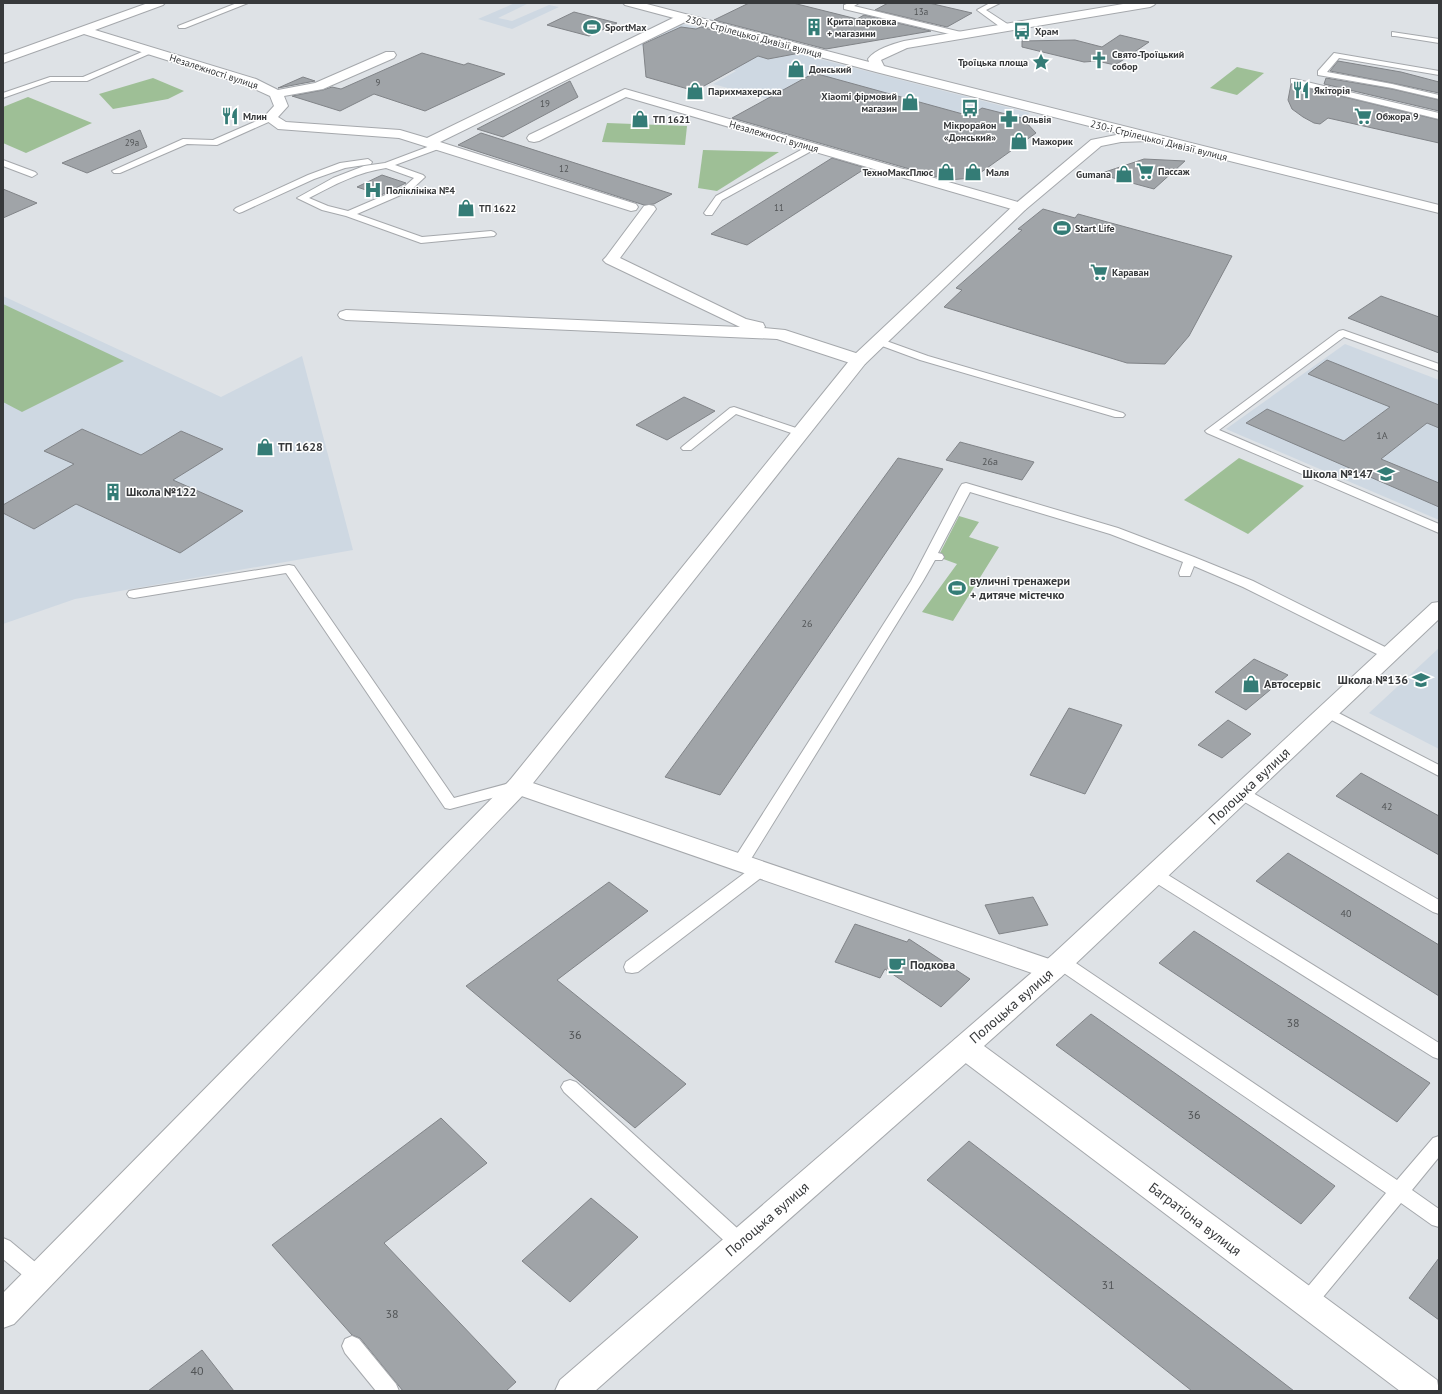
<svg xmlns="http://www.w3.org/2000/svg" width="1442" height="1394" font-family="'PT Sans',sans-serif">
  <rect width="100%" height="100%" fill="#dee2e6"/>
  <g fill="#ced8e2">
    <polygon points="515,3 529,3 498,18 512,21 549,5 559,7 512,29 478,19"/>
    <polygon points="675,22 1030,113 1009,128 875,128 713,84 736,71 632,43"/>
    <polygon points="3,296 221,397 302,356 353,550 75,599 3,624"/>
    <polygon points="1345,344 1439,380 1439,520 1226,429"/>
    <polygon points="1439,648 1439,749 1369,713"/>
  </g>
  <g fill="#9ebf96">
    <polygon points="1237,67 1264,73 1237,95 1210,88"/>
    <polygon points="153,78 184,91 168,99 113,109 99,94"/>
    <polygon points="28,97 92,123 26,153 3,143 3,107"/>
    <polygon points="607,123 687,126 685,145 602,142"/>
    <polygon points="703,150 779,152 717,191 698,188"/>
    <polygon points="3,304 124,361 22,412 3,402"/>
    <polygon points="1239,458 1304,486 1248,534 1184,500"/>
    <polygon points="959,516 979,522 969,537 999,547 953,621 922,612 957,564 938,557"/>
  </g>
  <g fill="#a0a4a8" stroke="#818488">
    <polygon points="749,3 793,3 857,19 864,15 931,31 826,49 714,20"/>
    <polygon points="888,3 929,3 972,13 947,27 875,10"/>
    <polygon points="574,12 617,23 589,36 547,25"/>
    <polygon points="681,27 696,29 701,27 800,53 768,59 758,56 695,91 646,77 643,44"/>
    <polygon points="1120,35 1149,42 1130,55 1133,57 1126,58 1115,65 1097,61 1084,62 1022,47 1022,41 1075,40 1102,47"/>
    <polygon points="422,53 464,65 468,63 505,74 425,111 374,94 340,111 292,96 323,90 332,87 341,89"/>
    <polygon points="1338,61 1401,72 1439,82 1439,93 1392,83 1330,71"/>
    <polygon points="814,73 970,116 982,108 1022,118 1036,133 973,178 948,180 732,118"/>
    <polygon points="303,77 315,81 278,88"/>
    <polygon points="1326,78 1392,89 1439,100 1439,111 1324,84"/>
    <polygon points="570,81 578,97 503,137 477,129"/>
    <polygon points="1291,84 1439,120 1439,143 1328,118 1320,124 1314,123 1303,117 1292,109 1288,100"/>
    <polygon points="140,130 147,147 87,173 62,163"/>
    <polygon points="481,133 672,194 654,204 644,205 458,145"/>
    <polygon points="832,158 866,168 747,245 711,234"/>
    <polygon points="1144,159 1185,161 1154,189 1099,174"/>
    <polygon points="382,175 406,183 381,195 357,187"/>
    <polygon points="3,189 37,203 3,218"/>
    <polygon points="1043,209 1075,218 1078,214 1232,256 1189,336 1165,364 1127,363 944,307 962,290 956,288 1022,230 1018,229"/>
    <polygon points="1381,296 1439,317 1439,353 1348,318"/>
    <polygon points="1327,360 1439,405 1439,428 1427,423 1381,459 1439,483 1439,507 1246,423 1267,409 1344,441 1390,407 1308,374"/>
    <polygon points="684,397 715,411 667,440 636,425"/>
    <polygon points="82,429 141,455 181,431 223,449 173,480 243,511 180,553 76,504 34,529 3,513 3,505 74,464 44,451"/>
    <polygon points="960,442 1034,462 1022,480 946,460"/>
    <polygon points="898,458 943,469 720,795 665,777"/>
    <polygon points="1254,659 1288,675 1246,710 1215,692"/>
    <polygon points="1069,708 1122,725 1085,794 1030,775"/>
    <polygon points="1228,720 1251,734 1222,758 1198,745"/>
    <polygon points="1361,773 1439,816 1439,855 1336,796"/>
    <polygon points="1288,853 1439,945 1439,996 1256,881"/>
    <polygon points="609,882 648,911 557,980 686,1084 635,1128 466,986"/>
    <polygon points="1033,897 1048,925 999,934 985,905"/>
    <polygon points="855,924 907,942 909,939 970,979 941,1007 885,969 880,978 835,962"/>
    <polygon points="1194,931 1430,1083 1397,1122 1159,963"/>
    <polygon points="1091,1014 1335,1186 1301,1224 1056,1045"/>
    <polygon points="441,1118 487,1163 384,1243 516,1382 506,1391 403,1391 360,1338 352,1335 272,1245"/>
    <polygon points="969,1141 1294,1391 1192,1391 927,1180"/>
    <polygon points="591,1198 638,1237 570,1302 522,1261"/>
    <polygon points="1439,1258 1439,1320 1409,1298"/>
    <polygon points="202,1350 234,1391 148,1391"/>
  </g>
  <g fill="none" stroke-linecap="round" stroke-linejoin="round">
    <g stroke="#a5a8ac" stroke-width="2">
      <g id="lane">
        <polygon points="237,3 248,3 185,28 179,28 178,26"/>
        <polygon points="849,3 859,3 854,6 965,33 966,35 962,37 844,9 844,5"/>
        <polygon points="990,3 1000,3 986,10 1009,25 1009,29 1003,29 977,10"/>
        <polygon points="1392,32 1439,39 1439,43 1395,36 1392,36"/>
        <polygon points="149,49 152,49 156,51 87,81 51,81 3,98 3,93 50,77 83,77"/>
        <polygon points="1334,53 1439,71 1439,75 1339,58 1327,72 1392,84 1439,95 1439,99 1392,88 1318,75 1318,71"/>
        <polygon points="1291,79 1294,79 1439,113 1439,119 1291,83"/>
        <polygon points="270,115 274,118 273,120 217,145 187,144 120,173 114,173 112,171 183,139 213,140"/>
        <path d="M438,143L442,146L441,148L395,165L423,175L425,177L410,191L357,214L422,237L491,231L494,232L496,234L494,236L421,243L346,216L322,210L297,198L333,178L364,166L385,163ZM386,168L414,178L404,187L348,211L328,206L309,198C334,185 358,172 386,168Z"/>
        <polygon points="812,144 815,145 816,147 815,149 722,200 712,215 706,215 704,213 716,196"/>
        <polygon points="368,159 372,162 371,164 345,168 314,179 242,212 239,213 234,210 236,208 308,175 340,163"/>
        <polygon points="3,160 35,172 37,174 32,177 3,166"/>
        <polygon points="1343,330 1439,364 1439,371 1344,337 1219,430 1439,524 1439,533 1207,433 1205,431 1339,331"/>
        <polygon points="878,338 928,356 1123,413 1125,415 1123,417 1115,417 920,360 874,343 873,341"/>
        <polygon points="734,407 805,431 807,433 805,435 797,435 736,414 691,450 683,450 681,448 683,446 730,408"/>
        <polygon points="966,483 1118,528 1194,557 1253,581 1393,651 1395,654 1393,657 1388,658 1383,657 1243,587 1194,566 1190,576 1180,576 1179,573 1183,562 1110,534 970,492 938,553 942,554 944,557 942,560 935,560 923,581 746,867 740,869 734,867 732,863 734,859 911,581 960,487 962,484"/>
        <polygon points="289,565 294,566 454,798 517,781 522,782 524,786 522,790 450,809 445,808 286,573 134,598 129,597 127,594 129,591 134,590"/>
        <polygon points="1327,707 1439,765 1439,776 1322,715 1320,712 1322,709"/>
        <polygon points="1241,788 1246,789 1439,900 1439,914 1433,912 1236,797 1234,793 1236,789"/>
        <polygon points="760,864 766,866 768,870 766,874 638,972 632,973 626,972 624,967 626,962 754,866"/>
        <polygon points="1154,868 1160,870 1439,1043 1439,1059 1433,1057 1148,878 1146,874 1148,870"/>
        <polygon points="1061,956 1067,957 1397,1180 1433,1138 1439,1136 1439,1157 1412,1190 1439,1209 1439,1227 1432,1225 1401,1203 1314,1308 1307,1311 1300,1308 1297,1302 1300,1296 1386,1193 1055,967 1053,962 1055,957"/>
        <polygon points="570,1080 576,1082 747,1237 750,1243 747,1249 740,1252 733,1249 564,1092 561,1087 564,1082"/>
        <polygon points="3,1238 10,1241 46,1271 49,1277 46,1283 39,1286 32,1283 3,1259"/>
        <polygon points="352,1336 359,1339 396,1384 399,1391 376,1391 345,1353 342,1346 345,1339"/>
      </g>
    </g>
    <g stroke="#a5a8ac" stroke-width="2">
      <g id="street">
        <polygon points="148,3 165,3 163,5 95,30 256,79 278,90 315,83 386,52 394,52 396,55 394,58 323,89 284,96 288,106 278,117 286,122 400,130 427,138 679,15 687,15 689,18 687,21 440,142 636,204 638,207 636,210 631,211 399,138 278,129 263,118 274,106 270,96 246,85 84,34 3,63 3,55"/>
        <polygon points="625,89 1025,204 1027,207 1025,210 1020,211 1015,210 626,97 539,141 534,142 529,141 527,138 529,135"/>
        <polygon points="649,205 654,206 656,209 620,258 746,319 763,323 765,327 764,328 785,330 865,356 867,360 865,364 859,365 853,364 777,339 346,320 340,318 338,315 340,312 346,310 740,327 606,263 603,260 606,257 644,206"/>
        <polygon points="518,778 1061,963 1065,970 1061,977 1052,980 510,792 506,786 510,780"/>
        <polygon points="965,1036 975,1039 979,1047 975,1055 595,1391 555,1391 560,1380 955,1039"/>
      </g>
    </g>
    <g stroke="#a5a8ac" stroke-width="2">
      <g id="secondary">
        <path d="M623,3H643L869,62L868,59C875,49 893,44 904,41L1129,3H1156L1154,5L1150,7L907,48L881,60L884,66L1439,205V213L1149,141L1121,142L1101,146L1025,210L865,364L526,792L14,1324L3,1328V1293L510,780L853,356L1015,204L1091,140L1121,134L876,72L625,5Z"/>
        <polygon points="1439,602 1439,619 1070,969 984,1046 1437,1380 1439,1391 1400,1391 955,1055 951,1047 955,1039 1052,955 1432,603"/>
      </g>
    </g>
    <use href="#lane" fill="#fff" fill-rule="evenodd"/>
    <use href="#street" fill="#fff" fill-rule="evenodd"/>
    <use href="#secondary" fill="#fff" fill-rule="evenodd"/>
  </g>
  <defs>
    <g id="stadium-bare" transform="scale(1.38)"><path d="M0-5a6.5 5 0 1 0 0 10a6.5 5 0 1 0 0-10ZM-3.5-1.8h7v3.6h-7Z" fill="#347c76" stroke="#fff" stroke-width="2.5" paint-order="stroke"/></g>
    <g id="building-bare" transform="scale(1.38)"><path d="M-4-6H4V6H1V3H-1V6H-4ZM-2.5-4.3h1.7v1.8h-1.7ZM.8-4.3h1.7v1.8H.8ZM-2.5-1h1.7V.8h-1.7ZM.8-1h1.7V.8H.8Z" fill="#347c76" stroke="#fff" stroke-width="2.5" paint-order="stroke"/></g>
    <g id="bus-bare" transform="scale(1.38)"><path d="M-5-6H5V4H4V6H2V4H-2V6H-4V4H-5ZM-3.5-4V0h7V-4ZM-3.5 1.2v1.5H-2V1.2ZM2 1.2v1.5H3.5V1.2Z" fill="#347c76" stroke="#fff" stroke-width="2.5" paint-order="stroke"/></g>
    <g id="church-bare" transform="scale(1.38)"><path d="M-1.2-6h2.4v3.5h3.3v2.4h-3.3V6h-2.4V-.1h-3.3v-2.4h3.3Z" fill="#347c76" stroke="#fff" stroke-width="2.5" paint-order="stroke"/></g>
    <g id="sight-bare" transform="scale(1.38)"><path d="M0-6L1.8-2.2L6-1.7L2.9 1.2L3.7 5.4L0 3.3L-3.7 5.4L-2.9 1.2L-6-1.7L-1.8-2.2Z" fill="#347c76" stroke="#fff" stroke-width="2.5" paint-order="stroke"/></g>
    <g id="shop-bare" transform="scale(1.38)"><path d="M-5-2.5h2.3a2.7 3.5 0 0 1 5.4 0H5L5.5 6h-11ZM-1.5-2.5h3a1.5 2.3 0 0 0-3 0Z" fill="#347c76" stroke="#fff" stroke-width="2.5" paint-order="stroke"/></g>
    <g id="restaurant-bare" transform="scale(1.38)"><path d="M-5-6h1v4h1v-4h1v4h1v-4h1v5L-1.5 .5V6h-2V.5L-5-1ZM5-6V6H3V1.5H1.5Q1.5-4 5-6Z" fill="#347c76" stroke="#fff" stroke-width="2.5" paint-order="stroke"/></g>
    <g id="supermarket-bare" transform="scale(1.38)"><path d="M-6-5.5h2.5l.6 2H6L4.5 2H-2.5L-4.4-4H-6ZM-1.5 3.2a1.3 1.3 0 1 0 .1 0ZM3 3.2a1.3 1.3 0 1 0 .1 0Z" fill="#347c76" stroke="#fff" stroke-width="2.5" paint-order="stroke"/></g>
    <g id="pharmacy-bare" transform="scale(1.38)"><path d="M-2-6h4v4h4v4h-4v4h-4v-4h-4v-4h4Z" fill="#347c76" stroke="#fff" stroke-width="2.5" paint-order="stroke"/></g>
    <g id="hospital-bare" transform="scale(1.38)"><path d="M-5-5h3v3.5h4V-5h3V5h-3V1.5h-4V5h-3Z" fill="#347c76" stroke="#fff" stroke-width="2.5" paint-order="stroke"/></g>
    <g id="school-bare" transform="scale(1.38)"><path d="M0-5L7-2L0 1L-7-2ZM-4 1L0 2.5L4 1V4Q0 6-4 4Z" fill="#347c76" stroke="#fff" stroke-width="2.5" paint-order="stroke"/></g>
    <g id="cafe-bare" transform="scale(1.38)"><path d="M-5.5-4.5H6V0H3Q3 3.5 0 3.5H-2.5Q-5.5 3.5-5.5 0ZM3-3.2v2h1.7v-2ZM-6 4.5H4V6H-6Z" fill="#347c76" stroke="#fff" stroke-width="2.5" paint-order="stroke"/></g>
  </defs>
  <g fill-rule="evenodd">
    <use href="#stadium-bare" x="592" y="27"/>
    <use href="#building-bare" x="814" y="27"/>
    <use href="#bus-bare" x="1022" y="31"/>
    <use href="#church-bare" x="1099" y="60"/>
    <use href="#sight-bare" x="1041" y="62"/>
    <use href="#shop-bare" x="796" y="69"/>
    <use href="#restaurant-bare" x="1301" y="90"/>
    <use href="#shop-bare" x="695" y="91"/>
    <use href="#shop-bare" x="910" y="102"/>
    <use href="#bus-bare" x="970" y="108"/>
    <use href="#restaurant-bare" x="230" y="116"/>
    <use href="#supermarket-bare" x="1363" y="116"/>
    <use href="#shop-bare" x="640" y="119"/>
    <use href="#pharmacy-bare" x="1009" y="119"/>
    <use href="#shop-bare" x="1019" y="141"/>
    <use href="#supermarket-bare" x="1145" y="171"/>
    <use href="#shop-bare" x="946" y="172"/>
    <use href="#shop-bare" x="973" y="172"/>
    <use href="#shop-bare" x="1124" y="174"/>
    <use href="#hospital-bare" x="373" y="190"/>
    <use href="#shop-bare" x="466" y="208"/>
    <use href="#stadium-bare" x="1062" y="228"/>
    <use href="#supermarket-bare" x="1099" y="272"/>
    <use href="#shop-bare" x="265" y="447"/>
    <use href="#school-bare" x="1386" y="474"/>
    <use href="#building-bare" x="113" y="492"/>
    <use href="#stadium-bare" x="957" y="588"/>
    <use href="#school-bare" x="1421" y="680"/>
    <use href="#shop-bare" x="1251" y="684"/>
    <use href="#cafe-bare" x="897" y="965"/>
  </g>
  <g text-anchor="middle" stroke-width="3" stroke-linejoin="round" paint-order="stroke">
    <g font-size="9" fill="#515456">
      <text x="921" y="15">13а</text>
      <text x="378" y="86">9</text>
      <text x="545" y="107">19</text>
      <text x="132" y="146">29а</text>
      <text x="564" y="172">12</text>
      <text x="779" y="211">11</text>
    </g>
    <g font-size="10" font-weight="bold" fill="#37393b" stroke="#fff" text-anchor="start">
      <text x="827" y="25">Крита парковка<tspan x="827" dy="12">+ магазини</tspan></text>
      <text x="605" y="31">SportMax</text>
      <text x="1035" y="35">Храм</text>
      <text x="1112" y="58">Свято-Троїцький<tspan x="1112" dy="12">собор</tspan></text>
      <text x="1028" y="66" text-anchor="end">Троїцька площа</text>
      <text x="809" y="73">Донський</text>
      <text x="1314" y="94">Якіторія</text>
      <text x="708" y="95">Парихмахерська</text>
      <text x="897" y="100" text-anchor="end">Xiaomi фірмовий<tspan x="897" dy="12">магазин</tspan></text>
      <text x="243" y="120">Млин</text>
      <text x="1376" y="120">Обжора 9</text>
      <text x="653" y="123">ТП 1621</text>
      <text x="1022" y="123">Ольвія</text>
      <text x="970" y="129" text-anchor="middle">Мікрорайон<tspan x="970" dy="12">«Донський»</tspan></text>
      <text x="1032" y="145">Мажорик</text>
      <text x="1158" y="175">Пассаж</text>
      <text x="933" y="176" text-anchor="end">ТехноМаксПлюс</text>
      <text x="986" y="176">Маля</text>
      <text x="1111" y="178" text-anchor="end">Gumana</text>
      <text x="386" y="194">Поліклініка №4</text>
      <text x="479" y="212">ТП 1622</text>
      <text x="1075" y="232">Start Life</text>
      <text x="1112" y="276">Караван</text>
    </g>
    <g font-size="10" fill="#37393b" stroke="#fff">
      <text transform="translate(754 36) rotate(15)" y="4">230-ї Стрілецької Дивізії вулиця</text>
      <text transform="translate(214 71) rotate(18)" y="4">Незалежності вулиця</text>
      <text transform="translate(774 136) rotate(16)" y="4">Незалежності вулиця</text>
      <text transform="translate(1159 140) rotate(14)" y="4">230-ї Стрілецької Дивізії вулиця</text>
    </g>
    <g font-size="10" fill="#515456">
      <text x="1382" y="439">1А</text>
      <text x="990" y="465">26а</text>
      <text x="807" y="627">26</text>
      <text x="1387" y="810">42</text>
      <text x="1346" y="917">40</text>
    </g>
    <g font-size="12" font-weight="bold" fill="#37393b" stroke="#fff" text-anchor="start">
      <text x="278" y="451">ТП 1628</text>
      <text x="1373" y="478" text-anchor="end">Школа №147</text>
      <text x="126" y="496">Школа №122</text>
      <text x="970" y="585">вуличні тренажери<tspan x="970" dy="14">+ дитяче містечко</tspan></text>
      <text x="1408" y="684" text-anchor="end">Школа №136</text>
      <text x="1264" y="688">Автосервіс</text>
      <text x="910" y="969">Подкова</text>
    </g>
    <g font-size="12" fill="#515456">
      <text x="1293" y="1027">38</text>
      <text x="575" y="1039">36</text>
      <text x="1194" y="1119">36</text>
      <text x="1108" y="1289">31</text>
      <text x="392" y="1318">38</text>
      <text x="197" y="1375">40</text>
    </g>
    <g font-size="14" fill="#37393b" stroke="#fff">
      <text transform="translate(1249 786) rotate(-43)" y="5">Полоцька вулиця</text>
      <text transform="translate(1011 1006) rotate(-41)" y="5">Полоцька вулиця</text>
      <text transform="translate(767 1219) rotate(-41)" y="5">Полоцька вулиця</text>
      <text transform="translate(1195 1219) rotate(37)" y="5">Багратіона вулиця</text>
    </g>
  </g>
  <rect width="1442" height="1394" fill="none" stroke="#37393b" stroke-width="8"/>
</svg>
